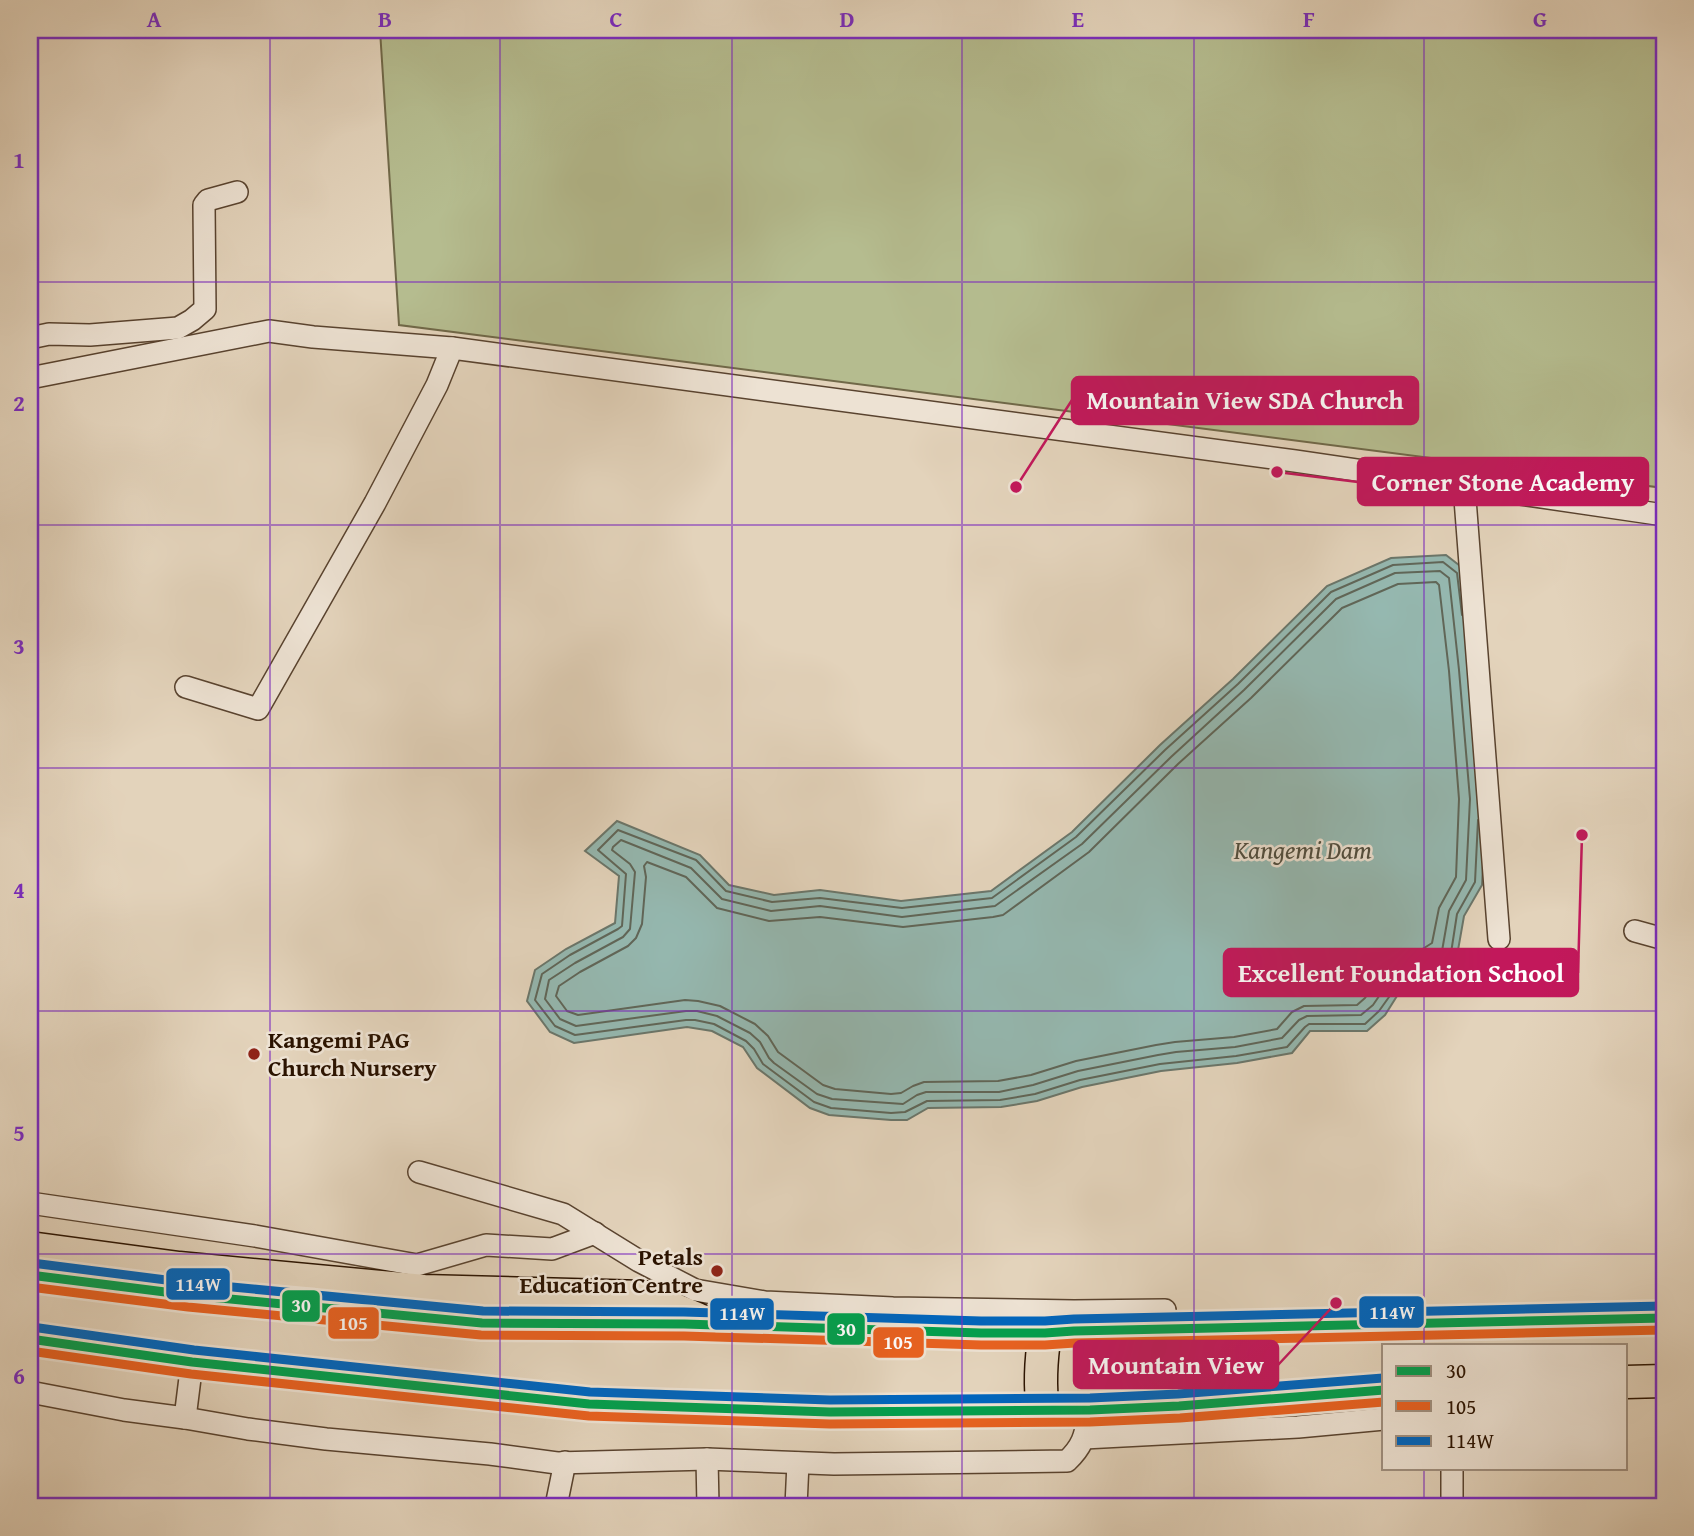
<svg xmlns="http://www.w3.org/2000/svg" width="1694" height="1536" font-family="'Gentium Book Plus',serif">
  <rect width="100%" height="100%" fill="#e3d3bb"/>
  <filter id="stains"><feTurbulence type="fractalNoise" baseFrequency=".00286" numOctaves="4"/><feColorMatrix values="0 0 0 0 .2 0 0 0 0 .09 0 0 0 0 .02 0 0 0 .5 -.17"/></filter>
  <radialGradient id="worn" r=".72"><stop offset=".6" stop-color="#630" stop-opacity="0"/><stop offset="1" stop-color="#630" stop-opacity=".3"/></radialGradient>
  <polygon fill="#b5bc8f" stroke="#706848" stroke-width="2" points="380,30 1664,30 1664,488 399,325"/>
  <polygon fill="#95b8b0" stroke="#6b766a" stroke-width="2" points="1446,555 1464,569 1486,798 1482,885 1464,916 1457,956 1452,964 1397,996 1385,1015 1367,1031 1310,1031 1292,1053 1237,1063 1161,1071 1082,1087 1037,1101 1001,1107 928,1108 907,1120 891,1120 829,1115 810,1108 757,1068 743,1047 712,1031 687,1027 574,1043 550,1032 527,1001 535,970 566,949 615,923 619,876 585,851 617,821 700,855 729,885 774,895 820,890 901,901 991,891 1072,832 1160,745 1233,679 1327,586 1391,558"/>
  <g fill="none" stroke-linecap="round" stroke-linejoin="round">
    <g stroke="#606658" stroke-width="2">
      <polygon points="1440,571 1449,578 1459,670 1470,799 1466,880 1449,911 1442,951 1388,983 1373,1005 1361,1015 1307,1016 1299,1020 1282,1038 1235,1047 1176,1052 1158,1055 1078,1071 1033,1085 999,1092 926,1092 917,1095 903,1104 832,1099 817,1094 774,1063 769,1058 760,1042 750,1033 717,1016 697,1011 686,1011 576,1026 560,1019 545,999 549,980 575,963 623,937 630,929 635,872 630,864 612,850 613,847 621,840 691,868 722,899 771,911 820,906 902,917 995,906 1082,844 1171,757 1244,690 1336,599 1395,573"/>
      <polygon points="1436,582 1439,585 1449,671 1459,799 1456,877 1439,908 1432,943 1380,976 1365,998 1357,1005 1304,1006 1292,1012 1277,1029 1234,1037 1175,1042 1156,1045 1076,1061 1031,1075 998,1081 924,1082 913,1086 901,1093 891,1094 835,1089 823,1085 778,1052 768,1036 755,1024 720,1006 698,1001 685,1000 578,1015 567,1011 556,996 559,986 580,972 628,946 636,938 642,924 646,877 644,866 647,862 686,877 717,908 769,921 820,917 903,927 993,917 1003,915 1089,852 1178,764 1251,698 1342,608 1398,584"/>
      <polyline points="1462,615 1457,573 1443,562 1393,565 1331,592 1238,684 1165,750 1076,837 992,898 902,908 820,898 772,902 726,891 696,860 618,830 598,850 626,874 622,926 618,929 570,955 542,974 535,1000 555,1026 575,1035 686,1020 695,1020 714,1024 746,1041 754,1049 763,1064 814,1102 831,1108 891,1113 905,1112 927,1101 1000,1100 1035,1094 1080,1080 1160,1064 1236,1056 1287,1047 1305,1027 1309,1024 1365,1024 1379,1011 1394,990 1447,958 1451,953 1457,914 1475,882 1478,820"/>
    </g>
    <g stroke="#59432f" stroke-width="24">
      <g id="minor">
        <polyline points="30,338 49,334 90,335 178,328 192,320 205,309 204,205 208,200 237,192"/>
        <polyline points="30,378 269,331 313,337 452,348 1295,461 1664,515"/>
        <polyline points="1464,486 1499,939"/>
        <polyline points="186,687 258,709 375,503 437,385 452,348"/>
        <polyline points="1635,931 1664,939"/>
        <polyline points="419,1172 563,1214 639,1261 695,1290 765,1302 893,1308 1074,1311 1165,1310"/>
        <polyline points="30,1203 255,1236 417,1265 486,1245 552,1249 595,1233"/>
        <path d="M30,1392L124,1410L185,1418L248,1429L326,1439L490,1454L557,1463L707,1459L834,1464L1067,1461C1085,1444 1085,1433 1090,1410"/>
        <polyline points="185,1418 192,1362"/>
        <polyline points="1084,1438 1298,1427 1384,1419"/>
        <polyline points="707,1459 708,1506"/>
        <polyline points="1452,1468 1452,1506"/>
        <polyline points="556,1506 565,1462"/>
        <polyline points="796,1506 798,1463"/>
      </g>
    </g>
    <g stroke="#2b1300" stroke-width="35">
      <g id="highway">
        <polyline points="30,1248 179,1268 424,1291 644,1297 697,1319"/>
        <polyline points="30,1275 189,1295 482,1323 684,1324 981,1333 1045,1333 1074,1331 1664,1318"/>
        <polyline points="30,1339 192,1362 589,1404 830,1412 1090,1410 1179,1406 1384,1390"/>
        <polyline points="1626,1382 1664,1381"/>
        <path d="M1043,1409C1039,1383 1041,1359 1045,1333"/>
      </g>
    </g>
    <use href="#minor" stroke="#ede2d3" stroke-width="21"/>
    <use href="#highway" stroke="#e3d3bb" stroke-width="32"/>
    <g stroke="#ede2d3" stroke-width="14">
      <g id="bus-1">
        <polyline points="30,1275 189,1295 482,1323 684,1324 981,1333 1045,1333 1074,1331 1664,1318"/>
        <polyline points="30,1339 192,1362 589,1404 830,1412 1090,1410 1179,1406 1384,1390"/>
      </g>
    </g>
    <g stroke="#ede2d3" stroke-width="14">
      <g id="bus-2">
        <polyline points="30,1287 188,1307 481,1335 684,1336 981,1345 1045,1345 1075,1343 1664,1330"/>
        <polyline points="30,1351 191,1374 589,1416 830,1424 1090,1422 1180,1418 1384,1402"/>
      </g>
    </g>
    <g stroke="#ede2d3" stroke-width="14">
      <g id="bus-3">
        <polyline points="32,1263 190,1283 483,1311 684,1312 981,1321 1045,1321 1074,1319 1664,1306"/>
        <polyline points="32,1327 194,1350 590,1392 830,1400 1090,1398 1178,1394 1383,1378"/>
      </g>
    </g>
    <use href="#bus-1" stroke="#029f4d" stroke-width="9"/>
    <use href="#bus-2" stroke="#e86120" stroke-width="9"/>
    <use href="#bus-3" stroke="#0065bd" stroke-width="9"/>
  </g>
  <path fill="none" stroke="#7b2cbf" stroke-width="2" stroke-opacity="0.55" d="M270,30V1506M500,30V1506M732,30V1506M962,30V1506M1194,30V1506M1424,30V1345M30,282H1664M30,525H1664M30,768H1664M30,1011H1664M30,1254H1664M1424,1468V1506"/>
  <g fill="#8f2418" stroke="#ede2d3" stroke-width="2.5">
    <circle cx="254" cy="1054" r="7"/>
    <circle cx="717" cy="1271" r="7"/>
  </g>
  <g text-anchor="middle" stroke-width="5" stroke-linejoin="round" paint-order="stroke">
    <g font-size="24" font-weight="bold" fill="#2b1300" stroke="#ede2d3" text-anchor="start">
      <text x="268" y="1048">Kangemi PAG<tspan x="268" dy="28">Church Nursery</tspan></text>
      <text x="703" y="1265" text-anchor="end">Petals<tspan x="703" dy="28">Education Centre</tspan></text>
    </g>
    <g font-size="26" font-style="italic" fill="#504d3e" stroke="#ede2d3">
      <text x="1303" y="859">Kangemi Dam</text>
    </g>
  </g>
  <path fill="none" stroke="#c2185b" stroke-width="2.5" d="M1016 487L1072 400M1277 472L1358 482M1582 835L1578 973M1336 1303L1278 1365"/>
  <g fill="#c2185b" stroke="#ede2d3" stroke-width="2.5">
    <circle cx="1016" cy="487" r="7"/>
    <circle cx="1277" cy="472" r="7"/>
    <circle cx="1582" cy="835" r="7"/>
    <circle cx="1336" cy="1303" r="7"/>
  </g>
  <g fill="#c2185b" stroke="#c2185b" stroke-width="2.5">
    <rect x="1072" y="377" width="346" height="47" rx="7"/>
    <rect x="1358" y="458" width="290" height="47" rx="7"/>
    <rect x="1224" y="949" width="354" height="47" rx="7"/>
    <rect x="1074" y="1341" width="204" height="47" rx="7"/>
  </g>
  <g font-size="26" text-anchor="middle" font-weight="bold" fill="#fff">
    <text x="1245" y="409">Mountain View SDA Church</text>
    <text x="1503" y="491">Corner Stone Academy</text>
    <text x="1401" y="982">Excellent Foundation School</text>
    <text x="1176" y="1374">Mountain View</text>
  </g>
  <g stroke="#ede2d3" stroke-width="2.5">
    <rect x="165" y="1267" width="66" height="34" rx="7" fill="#0065bd"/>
    <rect x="281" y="1289" width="40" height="34" rx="7" fill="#029f4d"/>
    <rect x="1358" y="1295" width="67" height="34" rx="7" fill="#0065bd"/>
    <rect x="709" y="1297" width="66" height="34" rx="7" fill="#0065bd"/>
    <rect x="327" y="1306" width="53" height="34" rx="7" fill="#e86120"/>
    <rect x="826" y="1312" width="40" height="34" rx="7" fill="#029f4d"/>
    <rect x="872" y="1326" width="53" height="33" rx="7" fill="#e86120"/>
  </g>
  <g font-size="19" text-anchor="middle" font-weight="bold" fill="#fff">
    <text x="198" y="1291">114W</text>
    <text x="301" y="1312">30</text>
    <text x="1392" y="1319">114W</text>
    <text x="742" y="1320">114W</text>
    <text x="353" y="1330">105</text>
    <text x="846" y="1336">30</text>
    <text x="898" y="1349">105</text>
  </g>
  <rect width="1694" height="1536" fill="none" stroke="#e3d3bb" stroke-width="77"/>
  <rect x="1382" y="1344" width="245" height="126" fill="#ede2d3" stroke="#9f8f7f" stroke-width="2"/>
  <rect x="1396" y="1366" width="35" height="10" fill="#029f4d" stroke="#9f8f7f" stroke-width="2"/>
  <text x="1446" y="1378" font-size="21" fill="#2b1300">30</text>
  <rect x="1396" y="1401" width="35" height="10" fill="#e86120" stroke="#9f8f7f" stroke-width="2"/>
  <text x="1446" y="1414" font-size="21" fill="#2b1300">105</text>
  <rect x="1396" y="1436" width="35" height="10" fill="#0065bd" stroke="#9f8f7f" stroke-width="2"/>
  <text x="1446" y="1448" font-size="21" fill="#2b1300">114W</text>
  <rect x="38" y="38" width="1618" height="1460" fill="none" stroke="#7b2cbf" stroke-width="2.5"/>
  <g font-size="23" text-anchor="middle" font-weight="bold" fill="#7b2cbf">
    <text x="154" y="27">A</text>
    <text x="385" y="27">B</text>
    <text x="616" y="27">C</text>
    <text x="847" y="27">D</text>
    <text x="1078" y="27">E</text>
    <text x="1309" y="27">F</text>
    <text x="1540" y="27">G</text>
    <text x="19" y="168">1</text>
    <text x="19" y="411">2</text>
    <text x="19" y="654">3</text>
    <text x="19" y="898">4</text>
    <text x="19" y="1141">5</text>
    <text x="19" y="1384">6</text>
  </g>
  <rect width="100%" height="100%" filter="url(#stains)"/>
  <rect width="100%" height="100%" fill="url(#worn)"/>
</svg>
